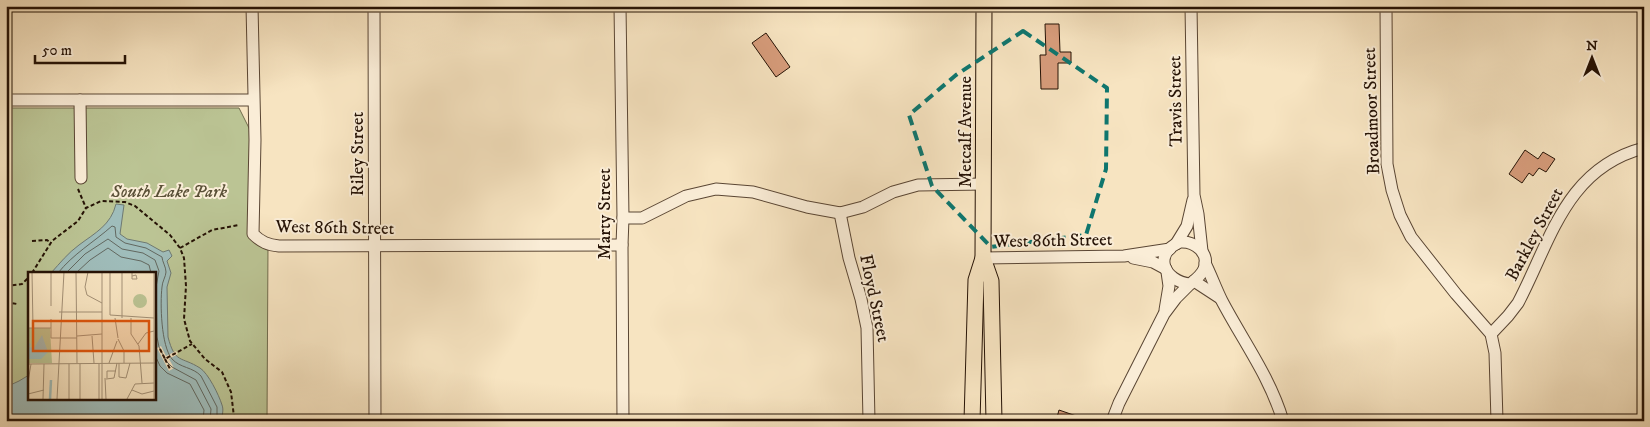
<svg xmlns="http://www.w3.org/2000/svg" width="1650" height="427" font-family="'IM FELL DW Pica',serif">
  <rect width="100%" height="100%" fill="#f7e4c1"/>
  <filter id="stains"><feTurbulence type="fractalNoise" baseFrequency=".004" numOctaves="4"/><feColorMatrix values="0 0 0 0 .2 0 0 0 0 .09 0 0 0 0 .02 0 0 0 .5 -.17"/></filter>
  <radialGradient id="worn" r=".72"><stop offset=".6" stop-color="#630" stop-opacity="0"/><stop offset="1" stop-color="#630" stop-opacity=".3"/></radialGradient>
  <path fill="#bbc494" stroke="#706b4c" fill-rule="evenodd" d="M6,108H239L255,140L253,234L268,245L267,421H6ZM29,273H154V398H29Z"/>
  <path fill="#9fbdbb" stroke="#6e7972" d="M116,204L124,205L120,234L127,239L147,243L163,252L169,250L172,256L167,261L171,273L167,287L168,337C175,364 181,356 200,368C208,373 219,395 222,405C224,410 222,416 221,421H6V387L19,381L29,375V398H154V273H51C60,263 68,253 79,245C95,233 111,225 116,204Z"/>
  <polygon fill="#f7e4c1" points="161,346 166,356 176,351 178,354 169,359 174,368 169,371 157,348"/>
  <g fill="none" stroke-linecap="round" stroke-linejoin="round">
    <g stroke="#626860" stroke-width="1">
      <path d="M58,273C73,254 94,242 112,226L115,227L116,237L125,243L146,248L162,257C162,261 166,267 166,272C166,276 162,282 162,287C160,303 161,346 172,359C180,368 193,367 201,376L217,407V421"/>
      <polyline points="66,273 85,254 108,239 122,249 143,253 155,260 159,271 156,287 157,337 159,347 166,361 172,367 196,380 211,409 210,421"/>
      <polyline points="76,273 90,260 108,248 121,257 141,261 149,265 151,273"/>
      <polyline points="154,353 160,366 167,373 190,384 204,410 203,421"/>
    </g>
  </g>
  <g fill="#d79c7b" stroke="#251205">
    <polygon points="1045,24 1059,24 1060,52 1071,52 1071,63 1058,63 1058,89 1041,89 1040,55 1046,55"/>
    <polygon points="766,33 790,67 776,77 752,43"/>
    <polygon points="1525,150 1538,159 1543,152 1555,159 1546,172 1539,168 1533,176 1529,173 1522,183 1509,174"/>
    <polygon points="1059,410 1085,419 1085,421 1056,421"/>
  </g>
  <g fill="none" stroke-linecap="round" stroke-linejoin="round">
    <g stroke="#5a4634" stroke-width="13">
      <g id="minor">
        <path d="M252,6L255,140L253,234C261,242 268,245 279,246L622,245"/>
        <polyline points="374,6 375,421"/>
        <polyline points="620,6 623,218 622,245 623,421"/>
        <polyline points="1191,6 1194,195 1198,214 1202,251"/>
        <polyline points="1386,6 1387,164 1392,190 1400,215 1411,237 1456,294 1491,334 1495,353 1497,421"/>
        <polyline points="6,100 253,100"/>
        <polyline points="80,100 81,178"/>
        <polyline points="840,213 849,258 861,299 867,328 869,421"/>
        <polyline points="623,218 642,218 686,196 716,189 753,192 807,207 840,213 863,207 893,192 918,185 984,184"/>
        <path d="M1180,242C1195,241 1210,253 1204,269C1201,276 1195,280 1190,284C1164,281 1152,254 1180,242Z"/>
        <polyline points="1176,244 1187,226 1193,200"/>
        <polyline points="983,258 1124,256 1170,249"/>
        <polyline points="1133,258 1153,262 1166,269"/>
        <path d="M1205,263C1211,275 1216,289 1222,301C1243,341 1270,377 1283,421"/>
        <polyline points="1194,281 1220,298"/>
        <polyline points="1165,310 1169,286 1167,272"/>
        <path d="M1491,334L1508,316L1518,303C1551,240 1566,168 1644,148"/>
        <polyline points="1112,421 1119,403 1164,314 1176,298 1190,284"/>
      </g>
    </g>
    <g stroke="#251205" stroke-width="17">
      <g id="major">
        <polyline points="983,258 991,281 994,421"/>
        <polyline points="972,421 976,280 983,258 984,6"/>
      </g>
    </g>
    <g stroke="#251205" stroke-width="2" stroke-dasharray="4 2.5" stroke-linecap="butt">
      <polyline points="78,189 86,208"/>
      <polyline points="32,241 47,240 51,243"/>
      <polyline points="180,248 212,230 239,225"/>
      <polyline points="32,273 52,241 78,221 86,208 101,201 125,202 135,206 170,235 180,248 184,258 186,286 184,319 190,341 205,359 222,372 231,392 234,417 233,421"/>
      <polyline points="6,286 22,284 29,277"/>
      <polyline points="6,302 17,304"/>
      <polyline points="6,325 6,331"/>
      <polyline points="160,349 165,359 192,344"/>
      <polyline points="165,359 170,369"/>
    </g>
    <use href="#minor" stroke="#faedd7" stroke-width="11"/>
    <use href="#major" stroke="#f7e4c1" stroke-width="15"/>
  </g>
  <path fill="none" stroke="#0f766e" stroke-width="4" stroke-dasharray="10 6" stroke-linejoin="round" d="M1023,31L1107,88L1106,169L1086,235L991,247L932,186L909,115L956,75Z"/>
  <g text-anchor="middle" stroke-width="4" stroke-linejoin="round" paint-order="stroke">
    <g font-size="18" fill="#251205" stroke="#faedd7">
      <text transform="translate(1175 101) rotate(-91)" y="6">Travis Street</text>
      <text transform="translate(1371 111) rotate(-92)" y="6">Broadmoor Street</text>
      <text transform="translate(965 132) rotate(-90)" y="6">Metcalf Avenue</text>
      <text transform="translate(357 154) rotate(-90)" y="6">Riley Street</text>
      <text transform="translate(604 214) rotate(-90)" y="6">Marty Street</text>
      <text transform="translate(335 227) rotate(1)" y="6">West 86th Street</text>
      <text transform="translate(1534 234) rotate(-62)" y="6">Barkley Street</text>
      <text transform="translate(1053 240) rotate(-1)" y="6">West 86th Street</text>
      <text transform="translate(875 298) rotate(78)" y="6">Floyd Street</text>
    </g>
    <g font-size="18" font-style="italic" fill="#5a5037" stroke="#faedd7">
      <text x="169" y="197">South Lake Park</text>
    </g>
  </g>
  <g transform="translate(28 272)">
    <rect width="128" height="128" fill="#f7e4c1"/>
    <path d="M105 29a7 7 0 1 1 14 0a7 7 0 1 1-14 0ZM0,56H22L24,91H0Z" fill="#bbc494"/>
    <path d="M14,63L20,80L13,87H0V71L3,72L1,75L6,76Z" fill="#9fbdbb"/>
    <path fill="none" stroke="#9fbdbb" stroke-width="2.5" d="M22,127L23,108"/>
    <path fill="none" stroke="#a39076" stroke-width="1" d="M4,0L5,56M23,0V34M48,0L49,91M74,0V127M82,0V43L126,46M94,0V46M103,0L104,1V7H109L108,3L104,4M57,15L59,23L74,31M57,15L60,0M31,40H74M87,46L90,66M103,46V62L111,74L114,111M23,47V66H49M0,56H23M49,64L74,62M64,64L66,91M90,67L96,79V91M110,72L118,61L126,59M81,91L89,69M91,91V105L98,106L102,91M0,92L128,91M41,92V127M52,92V127M77,106L78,127M79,106V99H88M78,107L86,106L89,91M0,110L3,92M104,118L114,122L126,119M0,122L16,118M15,127L16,92M29,127L36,0M71,127V92M99,127L107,112L126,111M126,127V0"/>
    <path fill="#de550c" fill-opacity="0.15" stroke="#de550c" stroke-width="2.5" d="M5,49H121V79H5Z"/>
    <rect width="128" height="128" fill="none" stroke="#251205" stroke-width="2.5"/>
  </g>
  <rect width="1650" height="427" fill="none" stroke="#f7e4c1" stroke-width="25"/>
  <rect x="8" y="8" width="1635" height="412" fill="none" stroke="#251205" stroke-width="2.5"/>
  <rect x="12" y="12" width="1625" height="402" fill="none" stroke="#251205"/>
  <g transform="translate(1592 58)" stroke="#faedd7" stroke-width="4" paint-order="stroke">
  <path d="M0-4L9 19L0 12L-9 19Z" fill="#251205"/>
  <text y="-8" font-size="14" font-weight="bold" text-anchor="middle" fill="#251205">N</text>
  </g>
  <path d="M35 55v8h90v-8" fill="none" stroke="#251205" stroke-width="2.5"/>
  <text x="42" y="55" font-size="15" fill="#251205" stroke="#faedd7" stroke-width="4" paint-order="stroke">50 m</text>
  <rect width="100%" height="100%" filter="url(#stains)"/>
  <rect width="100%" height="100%" fill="url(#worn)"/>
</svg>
